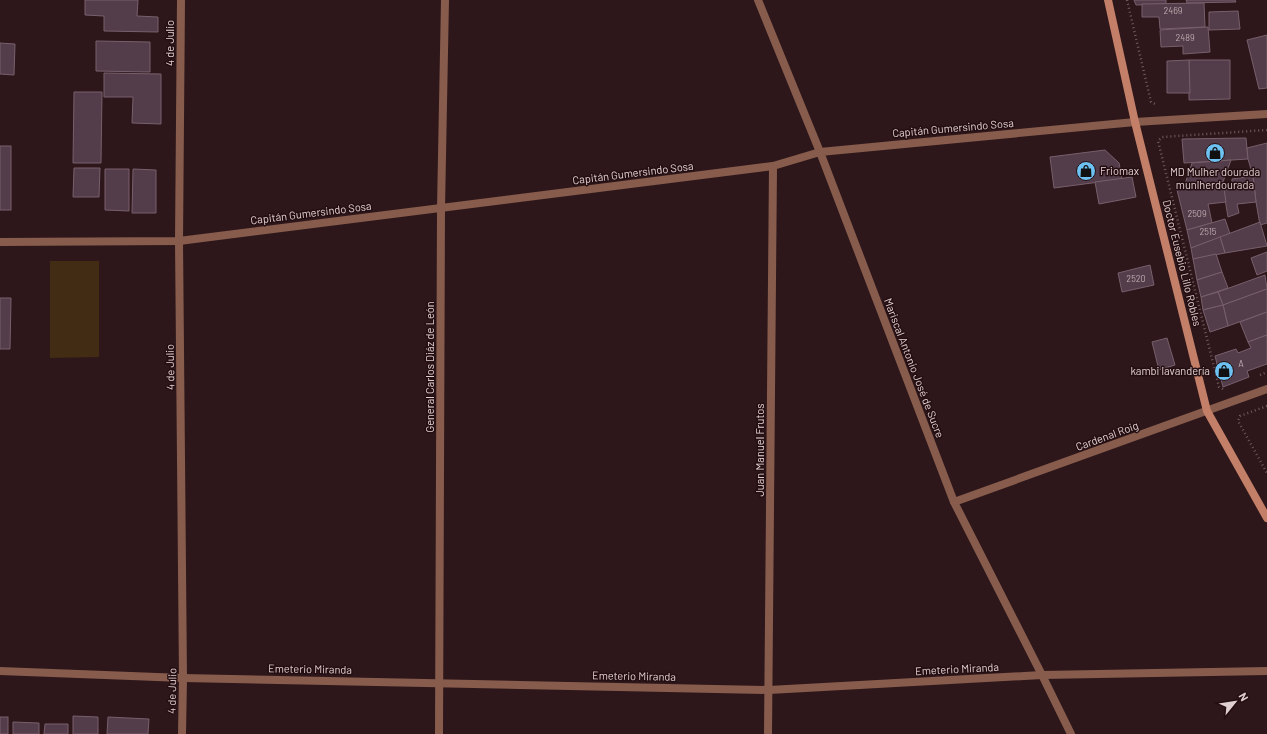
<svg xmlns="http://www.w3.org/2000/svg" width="1267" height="734" font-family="Barlow,sans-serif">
  <rect width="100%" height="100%" fill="#2e171a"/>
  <polygon fill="#422c13" points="50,261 99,261 99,357 50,358"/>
  <g fill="#543d4a" stroke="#785f6c">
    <polygon points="85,0 138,0 137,16 158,17 158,32 104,31 104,16 85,15"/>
    <polygon points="1134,0 1166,0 1166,4 1136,5"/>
    <polygon points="1186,0 1235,0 1236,2 1187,3"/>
    <polygon points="1204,3 1205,27 1160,29 1159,17 1142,17 1142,4"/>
    <polygon points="1238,11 1240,29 1209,30 1209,12"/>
    <polygon points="1208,27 1210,52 1183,54 1183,46 1161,47 1160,30"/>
    <polygon points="1267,35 1267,88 1259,89 1247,40"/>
    <polygon points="96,41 150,42 150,72 96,71"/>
    <polygon points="0,43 15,44 14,75 0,74"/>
    <polygon points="1189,60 1230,60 1230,99 1189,100"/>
    <polygon points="1189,60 1190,93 1167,93 1167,61"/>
    <polygon points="104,73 161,74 161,124 132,123 133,97 104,97"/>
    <polygon points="74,92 102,92 101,163 73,163"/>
    <polygon points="1246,138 1248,159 1184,163 1182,139"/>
    <polygon points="1267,143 1267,223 1260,225 1256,202 1253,176 1248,159 1247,148"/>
    <rect x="0" y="146" width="11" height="64"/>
    <polygon points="1105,150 1119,163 1122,179 1054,188 1050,157"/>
    <polygon points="1231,160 1223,182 1185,184 1192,163"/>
    <polygon points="74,168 100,168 99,197 73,197"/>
    <polygon points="105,169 129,169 129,211 105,210"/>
    <polygon points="133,169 156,170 156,213 132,213"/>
    <polygon points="1253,176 1256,202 1237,204 1239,213 1228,217 1223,187 1232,185 1232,179"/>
    <polygon points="1132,177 1136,197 1099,204 1095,182"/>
    <polygon points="1223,182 1226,202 1208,204 1212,223 1187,230 1176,186 1185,184"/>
    <polygon points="1225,219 1230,234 1191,248 1187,230"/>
    <polygon points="1260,222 1267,246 1225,253 1220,237"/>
    <polygon points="1220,237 1225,253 1193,259 1191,248"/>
    <polygon points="1267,252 1267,271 1257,275 1251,258"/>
    <polygon points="1216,254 1222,272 1197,280 1193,259"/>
    <polygon points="1150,265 1154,285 1122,292 1118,273"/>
    <polygon points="1222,272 1228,288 1201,297 1197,280"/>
    <polygon points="1265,275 1267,289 1223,305 1218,292"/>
    <polygon points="1267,289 1267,312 1228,326 1223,305"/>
    <polygon points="1218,292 1223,305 1203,310 1201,297"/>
    <polygon points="0,298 11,298 10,349 0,349"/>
    <polygon points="1223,305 1228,326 1210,332 1203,310"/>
    <polygon points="1267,312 1267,335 1248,342 1240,322"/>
    <polygon points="1267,335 1267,364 1247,371 1249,377 1223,387 1215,356 1236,349 1238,353 1251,348 1248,342"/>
    <polygon points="1167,338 1175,365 1159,370 1152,342"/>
    <polygon points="73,716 98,717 98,734 73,734"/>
    <rect x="0" y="717" width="8" height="17"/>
    <polygon points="108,717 149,719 148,734 107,734"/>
    <polygon points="13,722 39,723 39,734 13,734"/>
    <polygon points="45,724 68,724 68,734 44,734"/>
  </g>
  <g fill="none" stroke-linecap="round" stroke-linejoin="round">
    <g stroke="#705b5e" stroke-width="2.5" stroke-dasharray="1 3" stroke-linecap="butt">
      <polyline points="1127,0 1151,102 1157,105"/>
      <polyline points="1260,375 1267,372"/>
      <polyline points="1223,389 1219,387 1158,141 1162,137 1267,130"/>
      <polyline points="1267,406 1240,416 1238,421 1267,473"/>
    </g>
    <g stroke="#875c4d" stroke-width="8">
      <polyline points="181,0 179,241 183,678 182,734"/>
      <polyline points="758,0 820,152 954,502 1042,675 1071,734"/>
      <polyline points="0,242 179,241 773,166 820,152 1135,122 1267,114"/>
      <polyline points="954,502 1267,389"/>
      <polyline points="0,671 183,678 769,690 1042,675 1267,671"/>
      <polyline points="439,734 441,208 445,0"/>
      <polyline points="768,734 773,166"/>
    </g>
    <polyline stroke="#c37f67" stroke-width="8" points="1108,0 1135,122 1207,411 1267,518"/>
  </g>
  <defs>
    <g id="shop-disc" transform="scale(1)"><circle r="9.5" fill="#6ec2f3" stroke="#240e11"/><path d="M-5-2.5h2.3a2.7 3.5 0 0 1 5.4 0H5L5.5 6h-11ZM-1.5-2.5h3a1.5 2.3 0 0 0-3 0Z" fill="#111"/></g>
  </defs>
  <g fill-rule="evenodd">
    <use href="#shop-disc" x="1215" y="153"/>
    <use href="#shop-disc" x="1086" y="171"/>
    <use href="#shop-disc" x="1224" y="371"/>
  </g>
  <g text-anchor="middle" stroke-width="3" stroke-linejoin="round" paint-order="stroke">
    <g font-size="9" fill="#bdaaaf">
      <text x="1173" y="14">2469</text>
      <text x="1185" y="41">2489</text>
      <text x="1197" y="217">2509</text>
      <text x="1208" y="235">2515</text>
      <text x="1136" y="282">2520</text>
      <text x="1241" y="367">A</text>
    </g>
    <g font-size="11" fill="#e0cfd1" stroke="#240e11">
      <text transform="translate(170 43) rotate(-90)" y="4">4 de Julio</text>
      <text transform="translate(953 128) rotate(-5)" y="4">Capitán Gumersindo Sosa</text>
      <text transform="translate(633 173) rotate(-7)" y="4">Capitán Gumersindo Sosa</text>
      <text transform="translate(311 213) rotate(-7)" y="4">Capitán Gumersindo Sosa</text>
      <text transform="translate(1182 263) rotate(76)" y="4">Doctor Eusebio Lillo Robles</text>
      <text transform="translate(170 367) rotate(-91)" y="4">4 de Julio</text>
      <text transform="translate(430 367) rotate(-90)" y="4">General Carlos Diáz de León</text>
      <text transform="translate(914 368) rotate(69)" y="4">Mariscal Antonio José de Sucre</text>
      <text transform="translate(1107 436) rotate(-20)" y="4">Cardenal Roig</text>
      <text transform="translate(760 450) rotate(-90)" y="4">Juan Manuel Frutos</text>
      <text transform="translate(310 669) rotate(1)" y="4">Emeterio Miranda</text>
      <text transform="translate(957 669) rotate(-3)" y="4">Emeterio Miranda</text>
      <text transform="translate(634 676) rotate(1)" y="4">Emeterio Miranda</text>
      <text transform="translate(172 691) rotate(-89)" y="4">4 de Julio</text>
    </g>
    <g font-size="11" fill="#e0cfd1" stroke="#240e11" text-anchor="start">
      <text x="1100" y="175">Friomax</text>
      <text x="1215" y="176" text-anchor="middle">MD Mulher dourada<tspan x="1215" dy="13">munlherdourada</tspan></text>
      <text x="1210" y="375" text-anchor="end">kambi lavandería</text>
    </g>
  </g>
  <g transform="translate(1235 702) rotate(60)" stroke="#240e11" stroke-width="3" paint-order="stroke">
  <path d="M0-3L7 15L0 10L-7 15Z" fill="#e0cfd1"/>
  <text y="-6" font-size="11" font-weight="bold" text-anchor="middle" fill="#e0cfd1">N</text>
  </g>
</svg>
